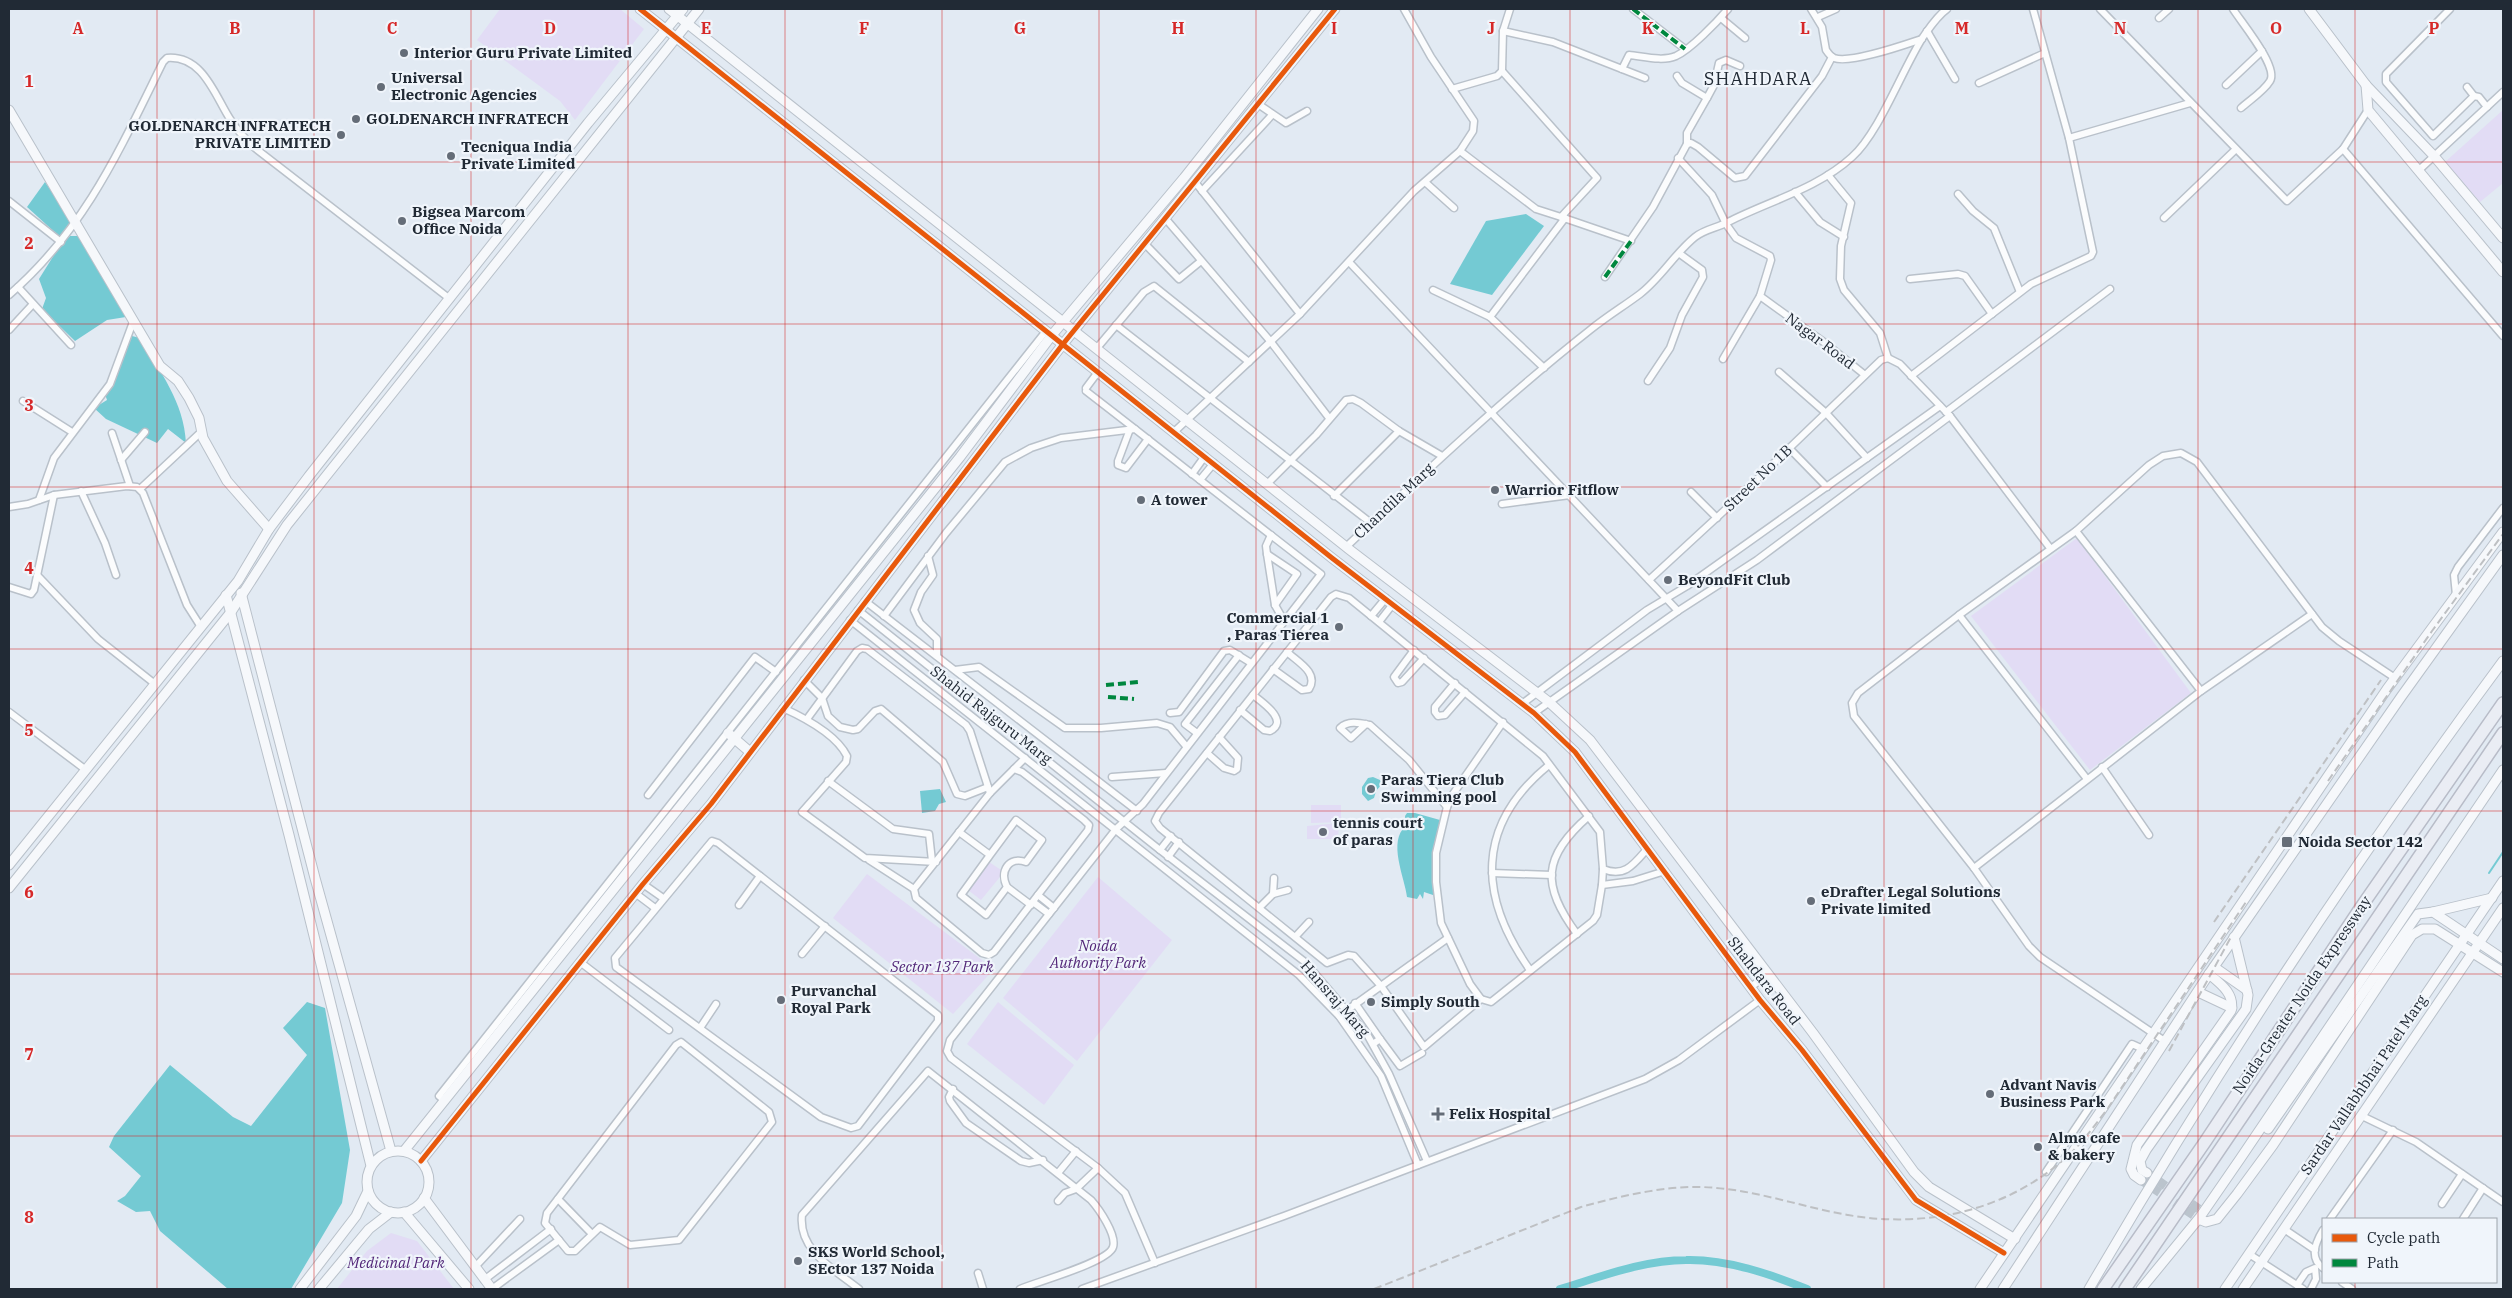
<svg xmlns="http://www.w3.org/2000/svg" width="2512" height="1298" font-family="'IBM Plex Serif',serif">
  <rect width="100%" height="100%" fill="#e2eaf3"/>
  <g fill="#e2dcf5">
    <polygon points="500,9 620,9 644,29 575,120 560,101 477,40"/>
    <polygon points="2503,110 2503,183 2480,202 2445,162"/>
    <polygon points="2077,538 2191,693 2090,770 1971,616"/>
    <polygon points="1311,805 1341,805 1341,822 1311,823"/>
    <polygon points="1339,823 1338,839 1307,839 1307,826"/>
    <polygon points="989,862 1004,872 981,900 968,890"/>
    <polygon points="867,874 994,969 953,1014 833,918"/>
    <polygon points="1098,877 1172,940 1077,1061 1003,998"/>
    <polygon points="998,1002 1074,1065 1044,1105 967,1044"/>
    <polygon points="391,1233 417,1241 454,1289 337,1289 367,1251"/>
  </g>
  <g fill="#74cad3">
    <polygon points="45,182 73,222 60,237 27,207"/>
    <polygon points="1526,214 1544,226 1492,295 1450,284 1486,221"/>
    <polygon points="70,236 81,236 126,317 107,320 75,341 42,309 46,298 39,279 59,247"/>
    <path d="M132,336L140,338C160,372 184,402 186,443L168,429L157,443L106,419L94,408L107,400L104,391L119,366Z"/>
    <polygon points="1373,777 1380,780 1382,784 1376,791 1374,798 1368,801 1362,794 1362,787 1368,778"/>
    <polygon points="940,789 946,802 939,804 935,811 922,813 920,791"/>
    <path d="M1407,813H1415L1440,820L1434,850L1433,895L1424,892L1423,899L1420,894L1417,899L1407,897C1405,878 1387,841 1406,826L1405,816Z"/>
    <polygon points="307,1002 325,1008 350,1150 342,1203 291,1289 228,1289 160,1231 150,1211 136,1212 117,1201 125,1196 141,1176 109,1147 114,1136 170,1065 233,1117 251,1126 307,1055 283,1028"/>
  </g>
  <g fill="none" stroke-linecap="round" stroke-linejoin="round">
    <polyline stroke="#74cad3" stroke-width="2" points="2489,873 2503,852"/>
    <path stroke="#74cad3" stroke-width="8" d="M1560,1289C1600,1277 1644,1260 1686,1260C1727,1259 1770,1274 1807,1289"/>
    <g stroke="#bbc4cd" stroke-width="9" stroke-dasharray="9 4.5" stroke-linecap="butt">
      <polyline points="2147,1173 2206,1214"/>
      <polyline points="2141,1180 2201,1220"/>
    </g>
    <g stroke="#b9c1ca" stroke-width="9">
      <g id="street">
        <polyline points="1633,9 1685,49"/>
        <path d="M1811,9L1822,27L1826,50C1828,53 1830,56 1834,58C1850,64 1904,45 1922,39"/>
        <polyline points="2100,9 2287,201 2343,149 2368,110"/>
        <path d="M2233,9C2241,22 2279,67 2270,81C2264,91 2250,100 2241,108"/>
        <polyline points="2450,9 2386,74 2386,82 2433,136 2474,96 2479,97 2487,107"/>
        <polyline points="1818,17 1836,9"/>
        <polyline points="1721,18 1745,38"/>
        <polyline points="2159,18 2169,9"/>
        <polyline points="1503,31 1553,42 1645,78"/>
        <polyline points="1927,31 1955,79"/>
        <path d="M1622,69L1629,55C1642,56 1662,62 1676,56C1691,49 1717,22 1728,9"/>
        <polyline points="1502,71 1597,178 1561,217 1631,241"/>
        <polyline points="1677,76 1682,83 1707,98 1714,85 1719,63 1726,60 1740,66"/>
        <polyline points="1979,83 2045,53"/>
        <polyline points="2226,85 2262,51"/>
        <polyline points="2467,87 2474,96"/>
        <polyline points="1452,89 1497,76 1502,71 1503,31 1510,9"/>
        <polyline points="1258,104 1286,123 1307,111"/>
        <polyline points="2069,138 2190,103"/>
        <polyline points="1687,144 1687,133 1707,98"/>
        <polyline points="2343,149 2503,336"/>
        <polyline points="1460,151 1536,209 1561,217"/>
        <polyline points="1678,158 1712,195 1726,224 1736,238 1770,256 1771,260 1760,296 1825,343 1865,375"/>
        <polyline points="2418,171 2503,92"/>
        <polyline points="1828,175 1851,203 1841,246 1840,279 1844,290 1880,333 1888,358"/>
        <polyline points="1195,182 1300,314"/>
        <polyline points="1425,182 1454,208"/>
        <polyline points="1202,191 1272,115"/>
        <polyline points="1795,192 1820,222 1844,237"/>
        <polyline points="1958,194 1973,211 1994,228 2020,292"/>
        <polyline points="9,201 61,242"/>
        <polyline points="1165,218 1271,342 1329,418"/>
        <polyline points="2164,218 2235,150"/>
        <polyline points="1145,244 1179,279 1201,261"/>
        <polyline points="1350,263 1678,611"/>
        <polyline points="1605,277 1653,207 1687,144 1691,143 1698,147 1735,178 1745,176 1822,76 1832,57"/>
        <polyline points="1910,279 1958,274 1965,276 1992,314"/>
        <polyline points="18,287 71,345"/>
        <polyline points="1433,290 1490,317 1565,218"/>
        <path d="M9,295C85,229 119,151 163,62L167,58C203,55 215,96 230,119C237,130 246,140 255,148L450,299"/>
        <polyline points="1490,317 1544,368"/>
        <polyline points="1116,325 1371,523"/>
        <polyline points="9,330 33,304"/>
        <polyline points="1097,348 1144,292 1154,286 1249,362"/>
        <polyline points="1888,358 1900,364 1950,416 2050,548"/>
        <polyline points="1723,359 1760,296"/>
        <polyline points="1779,372 1826,413 1867,458"/>
        <polyline points="1911,376 2031,284 2091,256 2093,252 2069,138 2033,9"/>
        <polyline points="1648,381 1670,348 1682,315 1703,277 1702,270 1680,254"/>
        <polyline points="1086,388 1098,372"/>
        <polyline points="1086,391 1135,429"/>
        <polyline points="23,401 72,432"/>
        <polyline points="1946,412 2110,289"/>
        <polyline points="1130,429 1118,461 1118,465 1126,468 1148,439"/>
        <polyline points="1174,432 1300,314 1414,191 1460,151 1473,131 1474,121 1431,57 1404,9"/>
        <polyline points="112,433 130,486"/>
        <polyline points="1789,448 1827,487"/>
        <polyline points="121,460 145,432"/>
        <polyline points="1192,474 1205,456"/>
        <polyline points="1267,484 1316,435 1346,400 1353,399 1361,403 1399,431 1442,456"/>
        <polyline points="140,489 201,432"/>
        <polyline points="81,491 105,543 116,575"/>
        <polyline points="1691,492 1717,518"/>
        <polyline points="1334,496 1399,431"/>
        <polyline points="39,500 54,458 110,384 133,322"/>
        <polyline points="1502,504 1570,495"/>
        <polyline points="9,507 28,504 54,495 127,486 137,487 143,493 187,605 201,627"/>
        <polyline points="2076,531 2201,691"/>
        <polyline points="1271,535 1266,546 1267,554 1275,605 1284,621"/>
        <path d="M1346,547C1425,472 1505,397 1590,330C1606,317 1624,306 1640,294C1661,278 1675,253 1695,237C1705,229 1717,228 1728,222C1769,201 1817,189 1852,157C1879,133 1902,70 1923,37C1930,27 1937,16 1947,9"/>
        <polyline points="1267,554 1297,574 1275,605"/>
        <polyline points="928,556 933,575 921,592 914,610 920,623 937,639 937,656"/>
        <polyline points="38,576 98,639 155,684"/>
        <polyline points="1649,580 1726,509 1881,360 1888,358"/>
        <polyline points="9,587 31,594 34,590 54,495"/>
        <polyline points="2456,595 2454,575 2458,567 2503,508"/>
        <polyline points="865,601 1137,811"/>
        <polyline points="858,610 1160,850 1305,962 1368,1036 1389,1074 1427,1161"/>
        <polyline points="1959,615 2087,779"/>
        <polyline points="884,616 946,533 1005,462 1031,448 1061,438 1135,429 1200,480 1214,463"/>
        <polyline points="1371,616 1386,598"/>
        <polyline points="850,620 1299,975 1339,1016 1381,1076 1418,1165"/>
        <polyline points="1379,622 1393,604"/>
        <polyline points="1414,650 1394,677 1398,683 1402,682 1424,658"/>
        <path d="M1273,669L1302,690L1309,689C1319,673 1298,662 1287,652"/>
        <polyline points="955,670 979,667 1065,728 1101,728 1157,723 1170,727 1186,746"/>
        <polyline points="804,680 822,698 828,716 840,727 853,730 858,729 875,711 881,709 943,762 957,794 965,796 988,787"/>
        <polyline points="1455,683 1435,707 1435,712 1438,716 1445,715 1465,692"/>
        <polyline points="1522,704 1647,610 1687,586 1940,406"/>
        <path d="M783,708C805,718 836,734 847,756L846,762L802,812L865,858L936,862"/>
        <path d="M1240,710L1264,730L1270,731C1290,721 1262,702 1253,695"/>
        <polyline points="9,712 86,770"/>
        <polyline points="1170,713 1179,712 1224,651 1230,650 1251,663"/>
        <polyline points="1534,713 1678,611 1757,560 1950,416"/>
        <polyline points="807,719 857,651 862,648 867,649 966,725 970,731 990,793"/>
        <polyline points="1503,722 1453,794 1447,807 1436,853 1436,882 1441,923 1470,984 1481,999 1491,1002 1593,921 1597,915 1602,885 1633,881 1665,871"/>
        <path d="M1366,724L1351,738L1340,728C1348,720 1360,723 1370,725L1409,760L1447,807"/>
        <polyline points="1197,733 1185,724 1239,655"/>
        <polyline points="1207,753 1224,768 1234,771 1237,769 1238,758 1219,737"/>
        <polyline points="2102,767 2149,835"/>
        <polygon points="1014,769 1022,772 1084,820 1089,825 1088,830 994,952 989,955 982,953 916,898 914,889 990,793"/>
        <polyline points="1014,769 1025,758"/>
        <polyline points="1112,777 1166,773"/>
        <polyline points="828,781 893,829 929,834 932,861"/>
        <polyline points="648,795 755,657 776,672"/>
        <path d="M959,832L990,855L961,895L986,915L1007,887C999,871 1009,856 1026,862L1042,840L1016,820L990,855"/>
        <polygon points="712,841 718,843 938,1015 938,1021 858,1126 851,1128 821,1117 616,967 615,958"/>
        <polyline points="1160,850 1171,836"/>
        <polyline points="1168,857 1179,842"/>
        <polyline points="869,860 914,889"/>
        <polyline points="1974,868 2201,691 2312,614"/>
        <polyline points="1492,873 1552,875"/>
        <polyline points="643,884 663,898"/>
        <polyline points="1602,885 1603,869"/>
        <polyline points="1007,887 1031,905"/>
        <polyline points="635,893 655,908"/>
        <polyline points="1273,894 1274,878"/>
        <polyline points="1038,895 1054,908"/>
        <polyline points="1033,902 1049,914"/>
        <polyline points="739,905 760,876"/>
        <polyline points="1260,907 1273,894 1288,890"/>
        <path d="M1577,934C1541,885 1542,857 1589,816"/>
        <polyline points="1296,936 1309,922"/>
        <polyline points="802,954 825,926"/>
        <polyline points="580,962 669,1030"/>
        <path d="M1530,970C1478,897 1475,825 1549,765"/>
        <polyline points="1751,987 1768,974"/>
        <path d="M1481,999L1424,1047L1381,986L1354,956L1348,955L1327,963L1160,828L1155,821L1159,813L1331,597L1336,594L1349,598L1543,756L1600,832L1603,869C1625,878 1634,864 1648,848"/>
        <polyline points="1355,1003 1380,1039 1373,1044"/>
        <polyline points="1339,1016 1448,938"/>
        <polyline points="700,1028 716,1004"/>
        <polyline points="1380,1039 1400,1066 1422,1053"/>
        <polygon points="681,1042 769,1112 772,1122 679,1240 630,1245 600,1227 575,1251 568,1251 545,1223 547,1213 676,1045"/>
        <polyline points="2166,1042 2040,957 2029,946 1974,868 1854,716 1852,703 1858,693 1959,615 2076,531 2149,465 2163,456 2181,453 2197,462 2322,627 2339,641 2395,678"/>
        <polyline points="953,1089 949,1097 950,1101 966,1123 1021,1161 1029,1163 1043,1160"/>
        <polyline points="445,1101 439,1096 1046,331"/>
        <polyline points="2362,1116 2416,1142 2503,1202"/>
        <polyline points="2046,1172 2132,1044 2143,1049"/>
        <polyline points="1058,1173 1076,1151"/>
        <polyline points="558,1199 591,1233"/>
        <polyline points="1058,1201 1065,1193 1076,1189 1098,1168"/>
        <polyline points="2442,1204 2462,1174"/>
        <polyline points="2330,1219 2393,1130"/>
        <polyline points="2463,1219 2483,1188"/>
        <polyline points="2284,1229 2315,1250"/>
        <path d="M2323,1230C2315,1243 2309,1258 2323,1268"/>
        <polyline points="2249,1254 2303,1289"/>
        <polyline points="1155,1263 1125,1193 1098,1168 951,1058 947,1051 950,1040 1116,829 1143,804 1321,574 1200,480"/>
        <polyline points="475,1267 520,1219"/>
        <polyline points="978,1273 983,1289"/>
        <polyline points="484,1280 551,1229"/>
        <polyline points="2342,1282 2352,1289"/>
        <polyline points="2297,1285 2306,1272 2315,1268 2316,1279 2311,1289"/>
        <polyline points="492,1289 559,1240"/>
        <path d="M859,1289C834,1269 798,1251 802,1215L928,1071L1091,1200C1099,1209 1117,1235 1113,1247C1109,1262 1036,1282 1020,1289"/>
        <polyline points="1082,1289 1284,1216 1645,1079 1679,1060 1760,1000"/>
      </g>
    </g>
    <g stroke="#b9c1ca" stroke-width="11">
      <g id="secondary">
        <polyline points="640,9 1332,558 1534,713 1575,752 1760,1000 1802,1050 1916,1200 2004,1253"/>
        <polyline points="669,9 1350,550 1549,702 1590,740 1813,1033 1914,1172 1929,1187 2015,1239"/>
        <polyline points="2309,9 2366,85 2434,156 2503,238"/>
        <polyline points="2366,85 2368,110 2503,272"/>
        <polyline points="9,110 160,366 178,381 189,398 199,418 203,438 227,481 269,529"/>
        <polyline points="241,593 315,878 391,1151"/>
        <polyline points="226,595 289,835 371,1166"/>
        <polyline points="728,733 750,752"/>
        <polyline points="9,865 238,581 269,529 309,476 588,123 683,9"/>
        <polyline points="9,888 231,612 287,525 699,9"/>
        <polyline points="2433,912 2492,898"/>
        <polyline points="2214,967 2247,990"/>
        <polyline points="2198,992 2232,1008"/>
        <polyline points="2268,1129 2418,914 2433,912 2503,959"/>
        <polyline points="404,1151 960,457 1052,335 1184,178 1318,9"/>
        <circle cx="398" cy="1182" r="31"/>
        <polyline points="421,1161 643,884 711,804 1063,344 1335,9"/>
        <polyline points="2147,1173 2142,1170 2140,1161 2146,1150 2246,1009 2248,995 2234,937"/>
        <path d="M2141,1180L2134,1175L2131,1169L2137,1145L2231,1011C2235,994 2221,984 2209,974"/>
        <polyline points="424,1198 492,1289"/>
        <polyline points="404,1212 469,1289"/>
        <polyline points="2201,1220 2206,1222 2217,1219 2237,1194 2273,1145 2412,935 2422,929 2435,929 2503,972"/>
        <polyline points="300,1289 356,1216 368,1191"/>
        <polyline points="319,1289 369,1229 391,1212"/>
        <polyline points="1980,1289 2387,689 2503,532"/>
        <polyline points="2003,1289 2209,974 2401,697 2503,555"/>
        <path d="M2089,1289C2215,1073 2354,862 2503,661"/>
        <polyline points="2141,1289 2200,1217 2240,1159 2503,770"/>
        <polyline points="2225,1289 2503,881"/>
        <polyline points="2243,1289 2503,908"/>
      </g>
    </g>
    <g stroke="#b8bcc8" stroke-width="14">
      <g id="highway">
        <polyline points="2103,1289 2205,1142 2359,910 2503,703"/>
        <polyline points="2125,1289 2503,733"/>
      </g>
    </g>
    <use href="#street" stroke="#fbfcfd" stroke-width="6"/>
    <use href="#secondary" stroke="#f6f8fb" stroke-width="9"/>
    <use href="#highway" stroke="#eaedf4" stroke-width="11"/>
    <g stroke="#bec0c3" stroke-width="2" stroke-dasharray="8 4" stroke-linecap="butt">
      <polyline points="2328,781 2432,631 2503,534"/>
      <polyline points="2214,922 2381,680"/>
      <polyline points="2169,1051 2231,937"/>
      <path d="M1374,1289L1581,1207C1617,1197 1654,1188 1692,1187C1746,1186 1796,1206 1848,1215C1928,1229 2010,1210 2070,1154C2084,1140 2096,1124 2108,1108L2246,902"/>
    </g>
    <g stroke="#00873e" stroke-width="4" stroke-dasharray="8 4" stroke-linecap="butt">
      <polyline points="1633,9 1685,49"/>
      <polyline points="1605,277 1631,241"/>
      <polyline points="1106,685 1139,682"/>
      <polyline points="1108,697 1134,699"/>
    </g>
    <g stroke="#f0f5fb" stroke-width="8">
      <g id="cycleway">
        <polyline points="640,9 1332,558 1534,713 1575,752 1760,1000 1802,1050 1916,1200 2004,1253"/>
        <polyline points="421,1161 643,884 711,804 1063,344 1335,9"/>
      </g>
    </g>
    <use href="#cycleway" stroke="#e8590c" stroke-width="5"/>
  </g>
  <path fill="none" stroke="#d62828" stroke-width="1" stroke-opacity="0.55" d="M157,9V1289M314,9V1289M471,9V1289M628,9V1289M785,9V1289M942,9V1289M1099,9V1289M1256,9V1289M1413,9V1289M1570,9V1289M1727,9V1289M1884,9V1289M2041,9V1289M2198,9V1289M2355,9V1219M9,162H2503M9,324H2503M9,487H2503M9,649H2503M9,811H2503M9,974H2503M9,1136H2503M2355,1282V1289"/>
  <g fill="#656d78" stroke="#f0f5fb" stroke-width="2">
    <circle cx="404" cy="53" r="5"/>
    <circle cx="381" cy="87" r="5"/>
    <circle cx="356" cy="119" r="5"/>
    <circle cx="341" cy="135" r="5"/>
    <circle cx="451" cy="156" r="5"/>
    <circle cx="402" cy="221" r="5"/>
    <circle cx="1495" cy="490" r="5"/>
    <circle cx="1141" cy="500" r="5"/>
    <circle cx="1668" cy="580" r="5"/>
    <circle cx="1339" cy="627" r="5"/>
    <circle cx="1371" cy="789" r="5"/>
    <circle cx="1323" cy="832" r="5"/>
    <rect x="2281" y="836" width="12" height="12" rx="2.5"/>
    <circle cx="1811" cy="901" r="5"/>
    <circle cx="781" cy="1000" r="5"/>
    <circle cx="1371" cy="1002" r="5"/>
    <circle cx="1990" cy="1094" r="5"/>
    <path d="M1435.5 1106.5h5v5h5v5h-5v5h-5v-5h-5v-5h5z"/>
    <circle cx="2038" cy="1147" r="5"/>
    <circle cx="798" cy="1261" r="5"/>
  </g>
  <g text-anchor="middle" stroke-width="4.5" stroke-linejoin="round" paint-order="stroke">
    <g font-size="15" font-weight="bold" fill="#212a35" stroke="#f0f5fb" text-anchor="start">
      <text x="414" y="58">Interior Guru Private Limited</text>
      <text x="391" y="83">Universal<tspan x="391" dy="17">Electronic Agencies</tspan></text>
      <text x="366" y="124">GOLDENARCH INFRATECH</text>
      <text x="331" y="131" text-anchor="end">GOLDENARCH INFRATECH<tspan x="331" dy="17">PRIVATE LIMITED</tspan></text>
      <text x="461" y="152">Tecniqua India<tspan x="461" dy="17">Private Limited</tspan></text>
      <text x="412" y="217">Bigsea Marcom<tspan x="412" dy="17">Office Noida</tspan></text>
      <text x="1505" y="495">Warrior Fitflow</text>
      <text x="1151" y="505">A tower</text>
      <text x="1678" y="585">BeyondFit Club</text>
      <text x="1329" y="623" text-anchor="end">Commercial 1<tspan x="1329" dy="17">, Paras Tierea</tspan></text>
      <text x="1381" y="785">Paras Tiera Club<tspan x="1381" dy="17">Swimming pool</tspan></text>
      <text x="1333" y="828">tennis court<tspan x="1333" dy="17">of paras</tspan></text>
      <text x="2298" y="847">Noida Sector 142</text>
      <text x="1821" y="897">eDrafter Legal Solutions<tspan x="1821" dy="17">Private limited</tspan></text>
      <text x="791" y="996">Purvanchal<tspan x="791" dy="17">Royal Park</tspan></text>
      <text x="1381" y="1007">Simply South</text>
      <text x="2000" y="1090">Advant Navis<tspan x="2000" dy="17">Business Park</tspan></text>
      <text x="1449" y="1119">Felix Hospital</text>
      <text x="2048" y="1143">Alma cafe<tspan x="2048" dy="17">&amp; bakery</tspan></text>
      <text x="808" y="1257">SKS World School,<tspan x="808" dy="17">SEctor 137 Noida</tspan></text>
    </g>
    <g font-size="15" fill="#212a35" stroke="#f0f5fb">
      <text transform="translate(1820 341) rotate(37)" y="5">Nagar Road</text>
      <text transform="translate(1758 478) rotate(-44)" y="5">Street No 1B</text>
      <text transform="translate(1394 501) rotate(-43)" y="5">Chandila Marg</text>
      <text transform="translate(991 715) rotate(38)" y="5">Shahid Rajguru Marg</text>
      <text transform="translate(1764 981) rotate(52)" y="5">Shahdara Road</text>
      <text transform="translate(2302 995) rotate(-56)" y="5">Noida-Greater Noida Expressway</text>
      <text transform="translate(1335 999) rotate(49)" y="5">Hansraj Marg</text>
      <text transform="translate(2364 1085) rotate(-56)" y="5">Sardar Vallabhbhai Patel Marg</text>
    </g>
    <g font-size="15" font-style="italic" fill="#522678" stroke="#f0f5fb">
      <text x="1098" y="951">Noida<tspan x="1098" dy="17">Authority Park</tspan></text>
      <text x="942" y="972">Sector 137 Park</text>
      <text x="396" y="1268">Medicinal Park</text>
    </g>
    <g font-size="18" letter-spacing="1" fill="#212a35" stroke="#f0f5fb">
      <text x="1758" y="85">SHAHDARA</text>
    </g>
  </g>
  <g font-size="16" text-anchor="middle" font-weight="bold" fill="#d62828" stroke="#f0f5fb" stroke-width="4.5" stroke-linejoin="round" paint-order="stroke">
    <text x="78" y="34">A</text>
    <text x="235" y="34">B</text>
    <text x="392" y="34">C</text>
    <text x="550" y="34">D</text>
    <text x="706" y="34">E</text>
    <text x="864" y="34">F</text>
    <text x="1020" y="34">G</text>
    <text x="1178" y="34">H</text>
    <text x="1334" y="34">I</text>
    <text x="1491" y="34">J</text>
    <text x="1648" y="34">K</text>
    <text x="1805" y="34">L</text>
    <text x="1962" y="34">M</text>
    <text x="2120" y="34">N</text>
    <text x="2276" y="34">O</text>
    <text x="2434" y="34">P</text>
    <text x="29" y="87">1</text>
    <text x="29" y="249">2</text>
    <text x="29" y="411">3</text>
    <text x="29" y="574">4</text>
    <text x="29" y="736">5</text>
    <text x="29" y="898">6</text>
    <text x="29" y="1060">7</text>
    <text x="29" y="1223">8</text>
  </g>
  <rect width="2512" height="1298" fill="none" stroke="#212a35" stroke-width="20"/>
  <rect x="2322" y="1218" width="175" height="65" fill="#f0f5fb" stroke="#9da4ac"/>
  <rect x="2332" y="1234" width="25" height="8" fill="#e8590c" stroke="#9da4ac"/>
  <text x="2367" y="1243" font-size="15" fill="#212a35">Cycle path</text>
  <rect x="2332" y="1259" width="25" height="8" fill="#00873e" stroke="#9da4ac"/>
  <text x="2367" y="1268" font-size="15" fill="#212a35">Path</text>
</svg>
